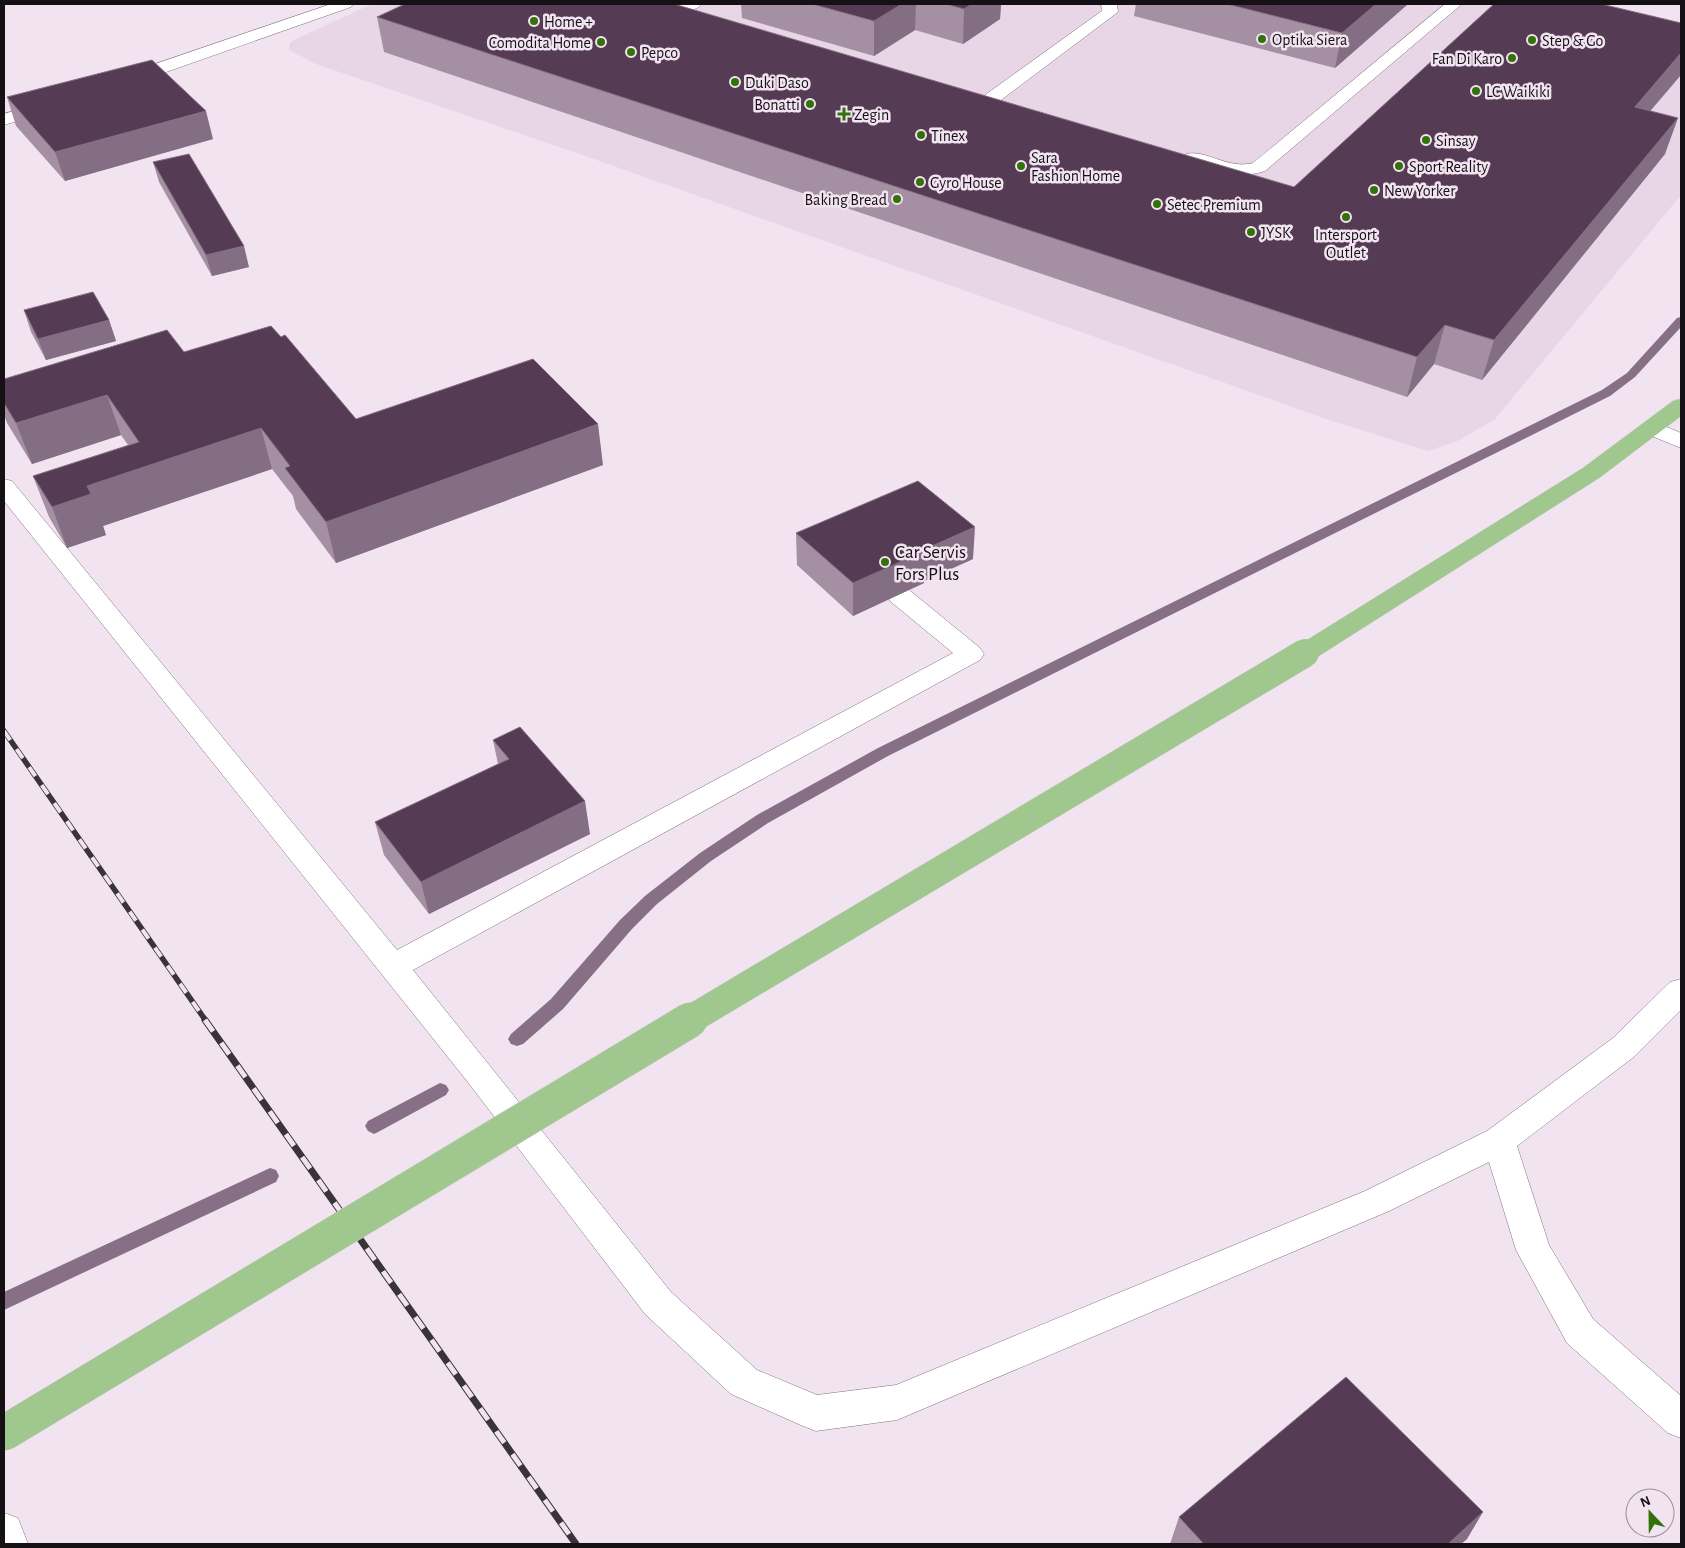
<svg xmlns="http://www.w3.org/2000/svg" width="1685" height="1548" font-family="'Alegreya Sans',sans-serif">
  <rect width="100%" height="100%" fill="#f1e4f0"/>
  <polygon fill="#e8d5e6" points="372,4 1506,4 1681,50 1681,195 1495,419 1460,440 1428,451 1326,419 594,159 316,64 289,50 290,43 294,40"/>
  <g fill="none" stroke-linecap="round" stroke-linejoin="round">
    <g fill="#877085" fill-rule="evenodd">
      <polygon points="1681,317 1681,327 1635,377 1610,396 888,756 768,823 711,861 657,904 632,929 563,1009 523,1044 517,1046 511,1044 508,1039 511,1034 551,999 620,920 645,896 700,853 757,815 878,748 1602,390 1627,373 1677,318"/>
      <polygon points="440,1083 446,1085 449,1090 446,1095 380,1131 374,1134 368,1131 365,1126 368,1121"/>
      <polygon points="270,1168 276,1170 279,1176 276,1182 4,1310 4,1292"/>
    </g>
    <g stroke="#7e737d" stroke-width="1">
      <g id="minor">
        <polygon points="331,4 353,4 351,7 132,84 120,84 118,80 120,76"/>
        <polygon points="681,4 701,4 699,7 683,14 675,9"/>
        <polygon points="1101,4 1117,4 1118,12 997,103 985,103 982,99 985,95 1099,13 1102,11"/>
        <path d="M1445,4H1462L1265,171C1238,180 1212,171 1186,162L1183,158L1186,154C1206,149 1228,170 1253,163Z"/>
        <polygon points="48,101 54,102 57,106 54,110 4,125 4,114"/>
        <polygon points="1652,421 1681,433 1681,448 1644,433 1641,428 1644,423"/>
        <polygon points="4,479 12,481 397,950 953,653 890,601 887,595 890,589 899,587 908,589 980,648 984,654 980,660 413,970 671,1292 757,1370 817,1395 896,1385 1365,1191 1487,1131 1613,1038 1670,982 1681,979 1681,1010 1635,1056 1517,1146 1549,1245 1593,1319 1681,1396 1681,1438 1668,1433 1567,1343 1516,1250 1489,1162 1389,1211 897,1420 816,1431 803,1426 731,1394 645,1314 467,1081 4,501"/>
        <polygon points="4,1513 18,1518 28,1544 4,1544"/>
      </g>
    </g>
    <g stroke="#cbcacb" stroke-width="1">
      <polygon id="major" points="1681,399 1681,416 1599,478 1314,659 1305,661 1296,659 1292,653 1296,647 1583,468 1673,401"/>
    </g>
    <use href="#minor" fill="#fff" fill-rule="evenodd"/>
    <use href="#major" fill="#a0c88e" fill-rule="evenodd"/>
    <g stroke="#393439" stroke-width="5.5">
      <polyline id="rail-far1" points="4,731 206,1021"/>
    </g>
    <g stroke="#393439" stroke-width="7">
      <polyline id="rail" points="205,1020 576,1544"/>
    </g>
    <use href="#rail-far1" stroke="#f1e4f0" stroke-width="4" stroke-dasharray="11" stroke-linecap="butt"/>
    <use href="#rail" stroke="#f1e4f0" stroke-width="5" stroke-dasharray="14" stroke-linecap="butt"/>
    <g stroke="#cbcacb" stroke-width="29" stroke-linecap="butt">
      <polyline id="major-bridge-far1" points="688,1021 1305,653"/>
    </g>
    <g stroke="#cbcacb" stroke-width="36" stroke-linecap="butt">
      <polyline id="major-bridge" points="4,1433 690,1020"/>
    </g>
    <use href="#major-bridge-far1" stroke="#a0c88e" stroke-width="28"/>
    <use href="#major-bridge" stroke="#a0c88e" stroke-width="35"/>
  </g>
  <g fill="#a490a2">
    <polygon points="741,4 1001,4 1000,19 963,44 915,30 874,56 742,18"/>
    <polygon points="1136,4 1408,4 1335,68 1134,16"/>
    <polygon points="377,17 1294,187 1651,111 1665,154 1482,380 1434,364 1407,397 384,52"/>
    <polygon points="7,97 213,139 65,181 16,126"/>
    <polygon points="153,162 249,267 212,276 159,182"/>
    <polygon points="24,310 109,320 116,341 46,360 31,332"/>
    <polygon points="281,337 356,419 603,465 336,563 296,509 293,496 272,469 103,526 106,535 67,548 49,517 33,476 128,445 121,435 32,464 7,423 4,415 4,379 184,352"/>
    <polygon points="796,533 973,559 924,581 924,583 853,616 797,565"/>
    <polygon points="493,740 590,834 429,914 384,855 375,822 498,764"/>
    <polygon points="1179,1517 1467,1539 1461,1544 1170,1544"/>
  </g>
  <g fill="#846e83">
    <polygon points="902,4 916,4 915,30 874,56 874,21"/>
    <polygon points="972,4 1001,4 1000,19 963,44 964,9"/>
    <polygon points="1376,4 1408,4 1335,68 1342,33"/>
    <polygon points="1681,53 1681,75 1623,143 1635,107"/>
    <polygon points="206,111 213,139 65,181 55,152"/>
    <polygon points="1678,118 1665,154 1482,380 1494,340"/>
    <polygon points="244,246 249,267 212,276 206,255"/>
    <polygon points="109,320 116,341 46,360 38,339"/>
    <polygon points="1445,325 1434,364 1407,397 1417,357"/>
    <polygon points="107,395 121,435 32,464 16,423"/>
    <polygon points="598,424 603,465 336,563 326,522"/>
    <polygon points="261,428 272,469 103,526 106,535 67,548 52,507 87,486"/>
    <polygon points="975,527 973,559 924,581 924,583 853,616 853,583 923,550"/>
    <polygon points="585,801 590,834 429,914 421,882"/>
    <polygon points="1483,1512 1467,1539 1461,1544 1448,1544"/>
  </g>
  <g fill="#563b54" stroke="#846e83">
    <polygon points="405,4 674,4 1294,187 1494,4 1601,4 1681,23 1681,53 1635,107 1678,118 1494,340 1445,325 1417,357 377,17"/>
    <polygon points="812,4 902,4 874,21"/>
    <polygon points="946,4 972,4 964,9"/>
    <polygon points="1227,4 1376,4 1342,33"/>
    <polygon points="152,60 206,111 55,152 7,97"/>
    <polygon points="189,154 244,246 206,255 153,162"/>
    <polygon points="93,292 109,320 38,339 24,310"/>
    <polygon points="271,326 281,337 285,335 356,419 533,359 598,424 326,522 285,468 290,466 261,428 87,486 91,494 52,507 33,476 139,442 107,395 16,423 4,403 4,379 167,330 184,352"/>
    <polygon points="918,481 975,527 923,550 925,551 853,583 796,533"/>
    <polygon points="520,727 585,801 421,882 375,822 509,759 493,740"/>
    <polygon points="1346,1377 1483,1512 1448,1544 1204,1544 1179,1517"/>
  </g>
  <g fill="#32720a" stroke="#f1e4f0" stroke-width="2">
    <circle cx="534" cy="21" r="5"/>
    <circle cx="1262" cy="39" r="5"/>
    <circle cx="1532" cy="40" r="5"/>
    <circle cx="601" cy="42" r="5"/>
    <circle cx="631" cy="52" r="5"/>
    <circle cx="1512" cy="58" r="5"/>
    <circle cx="735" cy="82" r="5"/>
    <circle cx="1476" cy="91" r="5"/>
    <circle cx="810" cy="104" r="5"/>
    <path d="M841.5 106.5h5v5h5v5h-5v5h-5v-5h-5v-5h5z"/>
    <circle cx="921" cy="135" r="5"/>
    <circle cx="1426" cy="140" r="5"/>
    <circle cx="1021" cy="166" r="5"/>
    <circle cx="1399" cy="166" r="5"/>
    <circle cx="920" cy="182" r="5"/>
    <circle cx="1374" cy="190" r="5"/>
    <circle cx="897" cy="199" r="5"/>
    <circle cx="1157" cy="204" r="5"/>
    <circle cx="1346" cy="217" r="5"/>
    <circle cx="1251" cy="232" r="5"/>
    <circle cx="885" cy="562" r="5"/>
  </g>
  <g text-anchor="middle" stroke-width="5" stroke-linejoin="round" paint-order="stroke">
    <g font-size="16" fill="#141014" stroke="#f1e4f0" text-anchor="start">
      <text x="544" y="27">Home +</text>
      <text x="1272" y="45">Optika Siera</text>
      <text x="1542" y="46">Step &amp; Go</text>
      <text x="591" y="48" text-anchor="end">Comodita Home</text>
      <text x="641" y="58">Pepco</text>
      <text x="1502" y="64" text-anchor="end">Fan Di Karo</text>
      <text x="745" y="88">Duki Daso</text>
      <text x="1486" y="97">LC Waikiki</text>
      <text x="800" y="110" text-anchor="end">Bonatti</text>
      <text x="854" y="120">Zegin</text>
      <text x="931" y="141">Tinex</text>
      <text x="1436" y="146">Sinsay</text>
      <text x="1031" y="163">Sara<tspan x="1031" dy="18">Fashion Home</tspan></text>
      <text x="1409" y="172">Sport Reality</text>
      <text x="930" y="188">Gyro House</text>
      <text x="1384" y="196">New Yorker</text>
      <text x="887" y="205" text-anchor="end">Baking Bread</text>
      <text x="1167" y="210">Setec Premium</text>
      <text x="1261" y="238">JYSK</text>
      <text x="1346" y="240" text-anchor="middle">Intersport<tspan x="1346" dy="18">Outlet</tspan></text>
    </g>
    <g font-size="19" fill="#141014" stroke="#f1e4f0" text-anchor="start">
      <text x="895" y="558">Car Servis<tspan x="895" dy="22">Fors Plus</tspan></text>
    </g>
  </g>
  <rect width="1685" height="1548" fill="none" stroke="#141014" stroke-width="10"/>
  <g transform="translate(1650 1513) rotate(338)"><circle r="24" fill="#f1e4f0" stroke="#998f98"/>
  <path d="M0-4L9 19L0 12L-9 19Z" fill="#32720a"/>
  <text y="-8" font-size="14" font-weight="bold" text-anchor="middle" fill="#141014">N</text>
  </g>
</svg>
